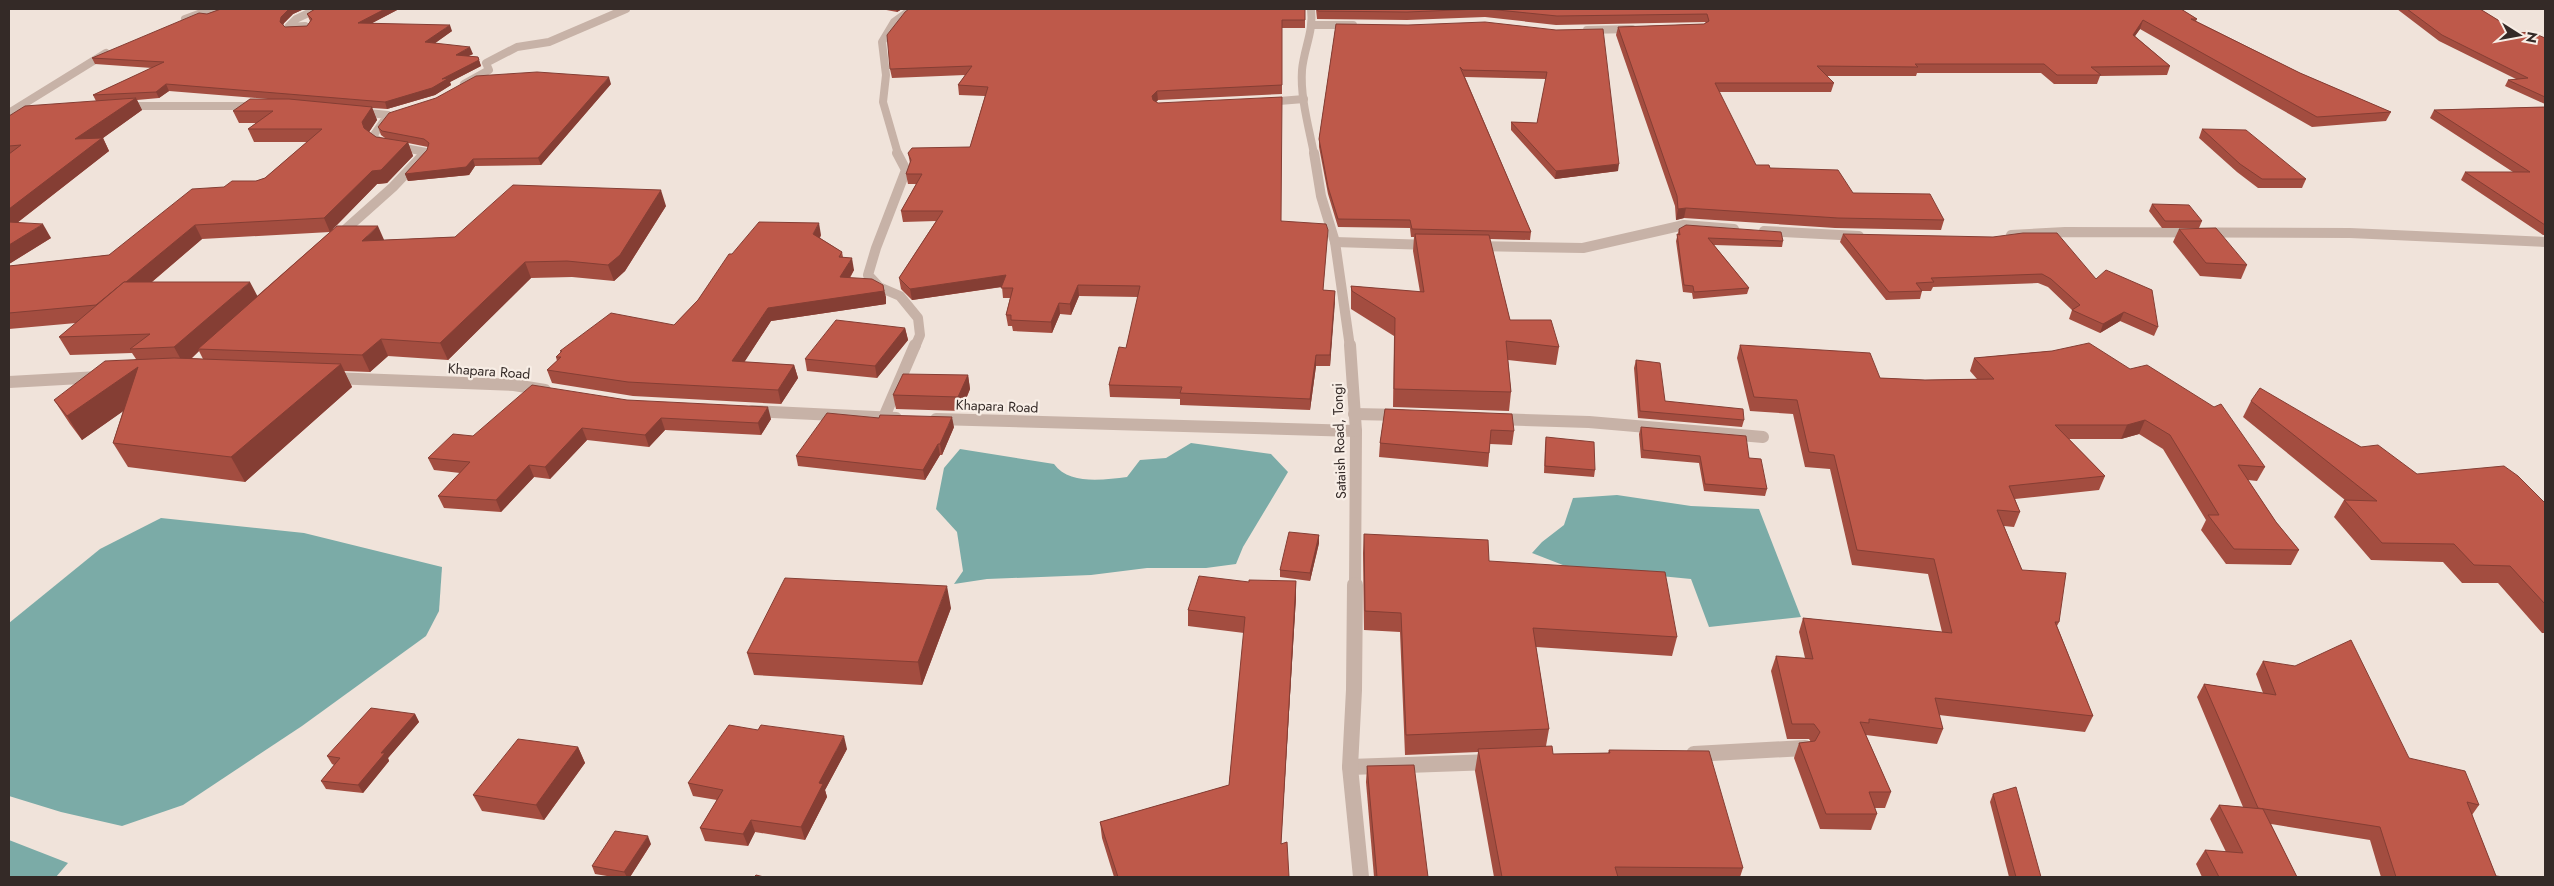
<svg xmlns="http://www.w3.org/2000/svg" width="2554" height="886" font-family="Jost,sans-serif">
  <rect width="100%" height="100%" fill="#f0e3da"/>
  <g fill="#7baba7">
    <path d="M1191,443L1271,454L1288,472L1243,547L1236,564L1206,568H1147L1091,575L987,579L954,584L963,571L957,532L936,509L944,468L960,449L1054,464C1069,485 1103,480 1127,477L1140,460L1166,458Z"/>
    <polygon points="1617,495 1691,506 1759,509 1801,617 1709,627 1691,579 1568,567 1532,553 1542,542 1564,525 1573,498"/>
    <polygon points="161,518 304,533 442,567 439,611 426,636 302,726 183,805 122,826 61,812 9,796 9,623 100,549"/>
    <polygon points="9,840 68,863 56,877 9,877"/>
  </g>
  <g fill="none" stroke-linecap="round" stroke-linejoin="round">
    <g stroke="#c7b2a7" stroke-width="8">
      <polyline points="185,19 212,9"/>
      <polyline points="1313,25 1353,25"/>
      <polyline points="305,26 288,27 296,19 317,9"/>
      <polyline points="1587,30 1632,29"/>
      <polyline points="464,84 489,70 486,63 517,47 549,42 626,9"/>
      <polyline points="1267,102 1304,99"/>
      <polyline points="122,106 257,106"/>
      <polyline points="359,112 388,115 373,136 383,144 426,152 424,154"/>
      <polyline points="9,113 106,53"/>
      <polyline points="898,154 883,102 886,75 882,42 894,22 912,9"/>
    </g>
    <g stroke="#c7b2a7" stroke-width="10">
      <polyline points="897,153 906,170 876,248 868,275 879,287 900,296 918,318 920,335 915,347"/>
      <polyline points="1764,231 1859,236"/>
      <polyline points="2011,235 2065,232 2350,233 2545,242"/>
      <polyline points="337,237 393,187 425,153"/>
      <polyline points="1335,242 1430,245"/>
      <polyline points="1475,246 1583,248 1684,225 1734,229"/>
    </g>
    <g stroke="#c7b2a7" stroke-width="12">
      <polyline points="1354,414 1402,415"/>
      <polyline points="884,417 915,345"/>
      <polyline points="1497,419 1589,422 1763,437"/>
    </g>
    <g stroke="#c7b2a7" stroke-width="16">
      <polyline points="1694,754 1805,748"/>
      <polyline points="1350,767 1492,762"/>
    </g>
    <path stroke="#c7b2a7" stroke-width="8" d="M1311,9C1314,31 1304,48 1302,70C1300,97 1309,128 1314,154"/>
    <polyline stroke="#c7b2a7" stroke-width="10" points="1314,153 1321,196 1335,242 1350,347"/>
    <g stroke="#c7b2a7" stroke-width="12">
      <polyline points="1350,345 1356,431 1355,587"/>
      <polyline points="331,378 514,385 545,390"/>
      <polyline points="9,382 99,377"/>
      <polyline points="752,411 896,418"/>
      <polyline points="936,419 1356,431"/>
    </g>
    <polyline stroke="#c7b2a7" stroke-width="16" points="1355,585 1354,690 1350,767 1361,877"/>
  </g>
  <g fill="#a34d40" fill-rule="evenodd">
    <path d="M220,9H304L293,14L284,23L283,25L285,27L307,26L310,21L307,14L315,9H399L372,23L452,31L435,43L473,54L468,56L478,57L481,66L450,82L451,85L435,95L387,109L372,108L377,120L369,132L376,137L385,138L381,135L378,127L611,84L541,165L475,166L469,175L408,181L405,174L427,150L428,147L408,143L413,156L387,183L377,184L333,229L384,240L455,237L666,206L625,271L614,281L572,277L531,278L448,360L388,356L370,372L344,371L352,387L245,482L128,467L113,443L123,411L82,440L70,424L54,400L136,359L132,353L70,355L59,337L76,323L9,329V266L109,255L224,187L256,181L265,178L307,142H254L248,129L256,123H239L233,111L268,99L169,91L159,98L137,100L142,110L103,138L109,151L17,223L51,238L9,264V116L96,101L93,95L152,68L95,64L92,58L207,14ZM330,232L257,296L152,282L202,239ZM199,351L203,359L192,358Z"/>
    <polygon points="881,9 902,9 897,12"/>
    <polygon points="1305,9 1305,28 1282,28 1282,94 1158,100 1156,102 1281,221 1327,240 1323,290 1335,291 1330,366 1316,366 1310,410 1180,405 1180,399 1110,397 1109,385 1126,348 1138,297 1079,296 1071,315 1060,314 1052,333 1013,331 1012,326 1008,326 1006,315 1010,298 1003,298 1002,287 912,300 901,289 899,278 936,221 903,222 901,211 916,184 908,184 906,174 910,163 908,153 970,147 985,96 959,95 958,85 965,75 892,78 890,69"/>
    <polygon points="1316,9 2181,9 2197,19 2196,21 2300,73 2391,112 2386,121 2312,127 2140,29 2135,36 2170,66 2167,75 2100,76 2097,84 2054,84 2041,73 1917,73 1916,76 1826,76 1834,83 1831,92 1719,92 1756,165 1770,168 1944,220 1941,230 1835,228 1684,218 1676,220 1675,206 1616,35 1618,27 1704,24 1706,23 1705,22 1556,25 1485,17 1407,20 1317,19"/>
    <polygon points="2397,9 2480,9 2519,33 2545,38 2545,104 2505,86 2508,80 2516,79 2439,41"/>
    <polygon points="1336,24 1556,30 1618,171 1555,179 1511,130 1511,122 1537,123 1546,79 1465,77 1531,232 1530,240 1490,239 1510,320 1559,347 1556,365 1508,360 1511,392 1509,411 1393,407 1394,336 1351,309 1351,286 1420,292 1413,251 1414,237 1411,237 1410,228 1338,227 1328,194 1319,147 1319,139"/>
    <polygon points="2545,107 2545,235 2543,235 2461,180 2465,172 2513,172 2430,118 2434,110"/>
    <polygon points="2202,129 2306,179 2302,188 2258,188 2237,172 2199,138"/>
    <polygon points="2152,204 2202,221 2199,228 2162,228 2149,211"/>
    <polygon points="1679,229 1783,241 1782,247 1714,245 1749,288 1747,294 1693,299 1692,293 1683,292 1676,241"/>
    <polygon points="2179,229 2247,265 2241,279 2200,276 2173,242"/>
    <polygon points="1843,234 2096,279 2158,327 2154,336 2120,321 2100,333 2069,319 2072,310 2048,287 2038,283 1933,287 1931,291 1922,291 1920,299 1886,300 1840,242"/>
    <polygon points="821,235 820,238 842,252 843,257 854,270 850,278 886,297 886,304 771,321 744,362 794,365 798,378 781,404 633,396 552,383 547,370 557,361 556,357 561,352 560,351 674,325 698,300 732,254"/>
    <polygon points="905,328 908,340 877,378 807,371 805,359"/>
    <polygon points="1740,345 1880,378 1925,380 1977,379 1970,371 1974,358 2052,351 2265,467 2257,481 2248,480 2276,522 2299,550 2291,565 2226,564 2201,530 2206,520 2163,449 2139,434 2121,439 2069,439 2105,476 2099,490 2015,499 2020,512 2014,527 2004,526 2022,570 2059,622 2057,626 2093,716 2085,732 1939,715 1943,729 1937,744 1866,735 1891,792 1885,808 1875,808 1877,814 1871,830 1820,829 1794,758 1799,743 1811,742 1809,739 1787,739 1771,671 1776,656 1805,658 1799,632 1803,618 1942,632 1928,574 1852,565 1830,469 1805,467 1793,414 1750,411 1737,358"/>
    <polygon points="1636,360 1665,401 1744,420 1742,427 1638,418 1634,368"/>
    <polygon points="968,375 970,389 961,411 896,409 893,395"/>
    <polygon points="627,400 771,419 761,435 665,430 649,447 587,440 550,479 534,477 501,512 444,508 438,496 460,473 434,470 428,458 473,436"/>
    <polygon points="2251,401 2361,447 2417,474 2545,503 2545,633 2542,633 2498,583 2462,583 2443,562 2371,560 2334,517 2344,500 2345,500 2243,417"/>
    <polygon points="1385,409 1514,431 1512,445 1490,444 1488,467 1379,457 1380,443"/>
    <polygon points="954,427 942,455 940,455 925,480 798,466 796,456"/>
    <polygon points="1641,427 1749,458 1767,489 1765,496 1704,491 1699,463 1641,458 1639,434"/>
    <polygon points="1546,437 1595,470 1594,477 1544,473 1545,445"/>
    <polygon points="1364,534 1489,561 1677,637 1672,656 1536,647 1549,729 1546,746 1553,754 1608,753 1609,750 1743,868 1740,877 1494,877 1475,771 1478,752 1405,755 1400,632 1364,630 1363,553"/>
    <polygon points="1319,535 1319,543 1310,581 1280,577 1280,570"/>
    <polygon points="1296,581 1296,597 1281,843 1289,877 1114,877 1102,838 1100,822 1229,785 1244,633 1188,626 1188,610 1249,582"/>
    <polygon points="951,608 922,685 754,675 747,653"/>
    <polygon points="2263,661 2479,805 2472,815 2496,876 2504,877 2381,877 2370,840 2271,824 2297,877 2202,877 2196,864 2205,850 2226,852 2210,819 2219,805 2243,807 2197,697 2204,684 2263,693 2256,674"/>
    <polygon points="415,714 419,722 388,758 389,761 363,793 326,789 321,781 334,765 332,764 327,756"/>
    <polygon points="578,747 585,763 544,820 482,811 473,795"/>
    <polygon points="847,749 825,790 827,797 805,840 755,832 748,846 705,841 700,828 717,800 693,796 688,783"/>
    <polygon points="1367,766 1428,877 1374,877 1366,782"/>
    <polygon points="1993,794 2041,877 2009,877 1990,802"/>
    <polygon points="651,844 630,877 613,877 595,874 592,866"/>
  </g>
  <g fill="#853e34">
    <polygon points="289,9 304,9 293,14 284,23 282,28 280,22 281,17"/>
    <polygon points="385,9 399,9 361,29 358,23"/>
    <polygon points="896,9 902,9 897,12"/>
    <polygon points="2143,20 2140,29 2130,43 2133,35"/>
    <polygon points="450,25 452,31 427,49 425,42"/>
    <polygon points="470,47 473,54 458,61 456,55"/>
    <polygon points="479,60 481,66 450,82 451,85 435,95 387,109 385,102 442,79"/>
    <polygon points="609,77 611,84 541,165 538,158"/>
    <polygon points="166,84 169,91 159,98 156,92"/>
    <polygon points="1157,91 1158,100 1152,106 1152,96"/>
    <polygon points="136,98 142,110 103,138 109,151 9,229 9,209 75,139"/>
    <polygon points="372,107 377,120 367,135 362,122"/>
    <polygon points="408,142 413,156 387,183 377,184 330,232 324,218 372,171"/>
    <polygon points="473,159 475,166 469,175 408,181 405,174"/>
    <polygon points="1619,164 1618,171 1555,179 1556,171"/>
    <polygon points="661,190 666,206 625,271 614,281 608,265"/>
    <polygon points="1686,208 1684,218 1676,220 1678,209"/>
    <polygon points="819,223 821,235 815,246 813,234"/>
    <polygon points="43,224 51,238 9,264 9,245"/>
    <polygon points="195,225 202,239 107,320 98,305"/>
    <polygon points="378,226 385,242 362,241"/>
    <polygon points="852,258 854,270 842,290 840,277"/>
    <polygon points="525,262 531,278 448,360 440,343"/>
    <polygon points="1006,275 1007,286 912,300 910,289"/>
    <polygon points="250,282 259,299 198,349 199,351 184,365 174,347"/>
    <polygon points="883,285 886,297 886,304 771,321 736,375 732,361 768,308"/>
    <polygon points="1078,285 1079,296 1071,315 1070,304"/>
    <polygon points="1335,291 1335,302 1330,366 1330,355"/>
    <polygon points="1059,303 1060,314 1052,333 1051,322"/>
    <polygon points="2124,312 2120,321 2100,333 2103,324"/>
    <polygon points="905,328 908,340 877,378 875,366"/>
    <polygon points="381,339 388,356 370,372 362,355"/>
    <polygon points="1316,355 1316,366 1310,410 1310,399"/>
    <polygon points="341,364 352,387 245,482 231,457"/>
    <polygon points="794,365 798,378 781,404 778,390"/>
    <polygon points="138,367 152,391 82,440 67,416"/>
    <polygon points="968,375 970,389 961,411 958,397"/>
    <polygon points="768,407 771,419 761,435 758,423"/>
    <polygon points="952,417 954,427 942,455 940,444"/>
    <polygon points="661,418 665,430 649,447 645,435"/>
    <polygon points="2145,420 2139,434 2121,439 2127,425"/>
    <polygon points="582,428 587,440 550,479 545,467"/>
    <polygon points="938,444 940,455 925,480 923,470"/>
    <polygon points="529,465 534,477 501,512 496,500"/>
    <polygon points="1319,535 1319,543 1310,581 1310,573"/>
    <polygon points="1296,581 1296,597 1280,860 1281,844"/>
    <polygon points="947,586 951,608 922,685 918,662"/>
    <polygon points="415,714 419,722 388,758 389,761 363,793 358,785 381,753"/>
    <polygon points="844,736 847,749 825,790 827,797 805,840 801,827 819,783"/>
    <polygon points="578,747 585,763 544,820 536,805"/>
    <polygon points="751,820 755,832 748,846 743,834"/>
    <polygon points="648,836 651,844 630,877 627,877 624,872"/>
  </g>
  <g fill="#be594a" stroke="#853e34">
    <polygon points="221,9 289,9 281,17 280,22 285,27 307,26 312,19 307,14 315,9 385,9 358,23 450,25 425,42 470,47 456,55 478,57 479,60 442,79 449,78 432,88 385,102 166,84 156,92 93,95 164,62 92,58 199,13 207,14"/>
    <polygon points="909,9 1305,9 1305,20 1282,20 1282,85 1157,91 1152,96 1153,100 1158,103 1282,97 1281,221 1326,224 1328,230 1323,290 1335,291 1330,355 1316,355 1310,399 1180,393 1182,387 1109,385 1119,347 1126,348 1140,286 1078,285 1070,304 1059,303 1051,322 1011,320 1011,315 1006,315 1013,288 1001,288 1006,275 910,289 899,278 943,211 901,211 922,174 906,174 911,160 908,153 912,148 970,147 988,87 958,85 972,66 890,69 887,35 905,12"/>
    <polygon points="1317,9 1480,9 1407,12 1318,11"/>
    <polygon points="1488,9 2181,9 2197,19 2191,19 2300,73 2391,112 2317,117 2143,20 2133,35 2170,66 2091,67 2101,75 2057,75 2044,64 1915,64 1918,67 1817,66 1834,83 1715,83 1756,165 1769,165 1770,168 1838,170 1853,193 1930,194 1944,220 1838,218 1686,208 1678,209 1677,196 1618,27 1704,24 1709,21 1707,14 1557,16"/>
    <polygon points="2407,9 2480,9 2519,33 2531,32 2545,38 2545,97 2508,80 2528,78 2442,35"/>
    <polygon points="1485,22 1556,30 1603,29 1619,164 1556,171 1511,122 1537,123 1547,72 1463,70 1460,67 1531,232 1412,229 1410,220 1338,219 1328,187 1319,139 1336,24 1408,25"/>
    <polygon points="537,72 609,77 538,158 473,159 466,167 405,174 427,150 429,143 424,139 382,131 378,127 389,113 436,98 476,76"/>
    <polygon points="136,98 75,139 102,138 9,209 9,154 21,145 9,146 9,116 25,106"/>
    <polygon points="250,99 289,99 372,107 362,122 364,128 376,137 408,142 381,170 372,171 324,218 195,225 126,282 124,282 96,305 9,313 9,266 109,255 192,189 224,187 232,181 256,181 265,178 322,129 248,129 273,111 233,111"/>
    <polygon points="2545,107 2545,225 2465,172 2530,172 2434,110"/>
    <polygon points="2202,129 2246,130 2306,179 2262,179 2240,164"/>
    <polygon points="513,185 661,190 620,255 608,265 567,261 525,262 440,343 381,339 362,355 198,349 337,226 378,226 362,241 455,237"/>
    <polygon points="2152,204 2189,205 2202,221 2165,221"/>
    <polygon points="9,222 43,224 9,245"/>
    <polygon points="759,222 819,223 813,234 842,252 839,257 852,258 840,277 872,279 883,285 884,291 768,308 732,361 794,365 778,390 628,382 547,370 561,357 556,357 562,351 560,351 611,313 674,325 698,300 729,254 732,254"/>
    <polygon points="1686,225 1781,232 1783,241 1708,238 1749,288 1694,292 1693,286 1684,285 1677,234 1680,235 1679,229"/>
    <polygon points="2216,228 2247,265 2206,263 2179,229"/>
    <polygon points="2023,233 2057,233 2096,279 2106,270 2152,290 2158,327 2124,312 2103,324 2072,310 2080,305 2051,279 2042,274 1931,278 1934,282 1916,283 1922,291 1889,292 1843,234 1993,237"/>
    <polygon points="1415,234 1489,235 1510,320 1551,320 1559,347 1506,341 1511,392 1394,389 1395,318 1352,291 1351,286 1424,292"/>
    <polygon points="124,282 250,282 174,347 130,349 150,334 59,337"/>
    <polygon points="836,320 905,328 875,366 805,359"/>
    <polygon points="2089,343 2130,369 2147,365 2214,407 2221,404 2265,467 2238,465 2276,522 2299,550 2234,549 2208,515 2219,515 2170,435 2145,420 2127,425 2055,425 2105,476 2009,486 2020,512 1997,510 2022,570 2066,573 2059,622 2055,622 2093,716 1935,698 1943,729 1869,719 1869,723 1860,722 1891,792 1869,792 1877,814 1826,814 1799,743 1815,741 1820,732 1814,724 1792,724 1776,656 1813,659 1803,618 1952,633 1934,559 1857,550 1834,455 1809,452 1797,400 1754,397 1740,345 1870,353 1880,378 1925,380 1994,379 1974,358 2052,351"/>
    <polygon points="174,358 341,364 231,457 113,443 138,367 67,416 54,400 105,361"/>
    <polygon points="1636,360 1660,363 1665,401 1743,409 1744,420 1640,411"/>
    <polygon points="903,374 968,375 958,397 893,395"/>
    <polygon points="532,385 627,400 768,407 758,423 661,418 645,435 582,428 545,467 529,465 496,500 438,496 470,462 428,458 453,434 473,436"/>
    <polygon points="2260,388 2361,447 2378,445 2417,474 2504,466 2518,476 2545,503 2545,604 2510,566 2474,565 2454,544 2382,543 2344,500 2377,501 2251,401"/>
    <polygon points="1385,409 1512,414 1514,431 1491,430 1489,453 1380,443"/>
    <polygon points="827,413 879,418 880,415 952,417 940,444 938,444 923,470 796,456"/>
    <polygon points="1641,427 1746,436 1749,458 1761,459 1767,489 1705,484 1700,456 1643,450"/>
    <polygon points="1546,437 1594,442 1595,470 1545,466"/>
    <polygon points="1289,532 1319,535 1310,573 1280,570"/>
    <polygon points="1364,534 1488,540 1489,561 1665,572 1677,637 1533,628 1549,729 1406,735 1401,613 1365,611"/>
    <polygon points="1199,576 1249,582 1249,580 1296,581 1281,844 1287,842 1289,877 1118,877 1100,822 1229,785 1245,617 1188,610"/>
    <polygon points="785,578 947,586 918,662 747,653"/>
    <polygon points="2351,640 2409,758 2465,771 2479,805 2467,802 2496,876 2504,877 2396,877 2380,827 2258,808 2204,684 2276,695 2263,661 2295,666"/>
    <polygon points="371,708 415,714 381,753 385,753 358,785 321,781 340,758 327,756"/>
    <polygon points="729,725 758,730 761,725 844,736 819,783 823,784 801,827 751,820 743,834 700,828 723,790 688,783"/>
    <polygon points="518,739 578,747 536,805 473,795"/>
    <polygon points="1552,746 1553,754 1610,753 1609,750 1709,751 1743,868 1615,867 1618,877 1502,877 1478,749"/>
    <polygon points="1414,765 1428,877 1377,877 1367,766"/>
    <polygon points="2016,787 2041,877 2016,877 1993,794"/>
    <polygon points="2219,805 2263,809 2297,877 2219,877 2205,850 2243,853"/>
    <polygon points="615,831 648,836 624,872 592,866"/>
    <polygon points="756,875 764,877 754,877"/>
  </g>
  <g text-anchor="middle" stroke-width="4.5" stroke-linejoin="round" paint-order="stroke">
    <g font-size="14" fill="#342a27" stroke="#f8eee6">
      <text transform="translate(489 371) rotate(4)" y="5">Khapara Road</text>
      <text transform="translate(997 406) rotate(2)" y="5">Khapara Road</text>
      <text transform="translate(1339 441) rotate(-92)" y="5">Sataish Road, Tongi</text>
    </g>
  </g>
  <rect width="2554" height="886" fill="none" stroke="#342a27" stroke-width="20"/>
  <g transform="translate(2519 35) rotate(101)" stroke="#f8eee6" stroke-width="4" paint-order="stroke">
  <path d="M0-4L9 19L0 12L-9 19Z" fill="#342a27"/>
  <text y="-8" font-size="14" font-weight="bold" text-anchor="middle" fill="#342a27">N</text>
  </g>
</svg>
